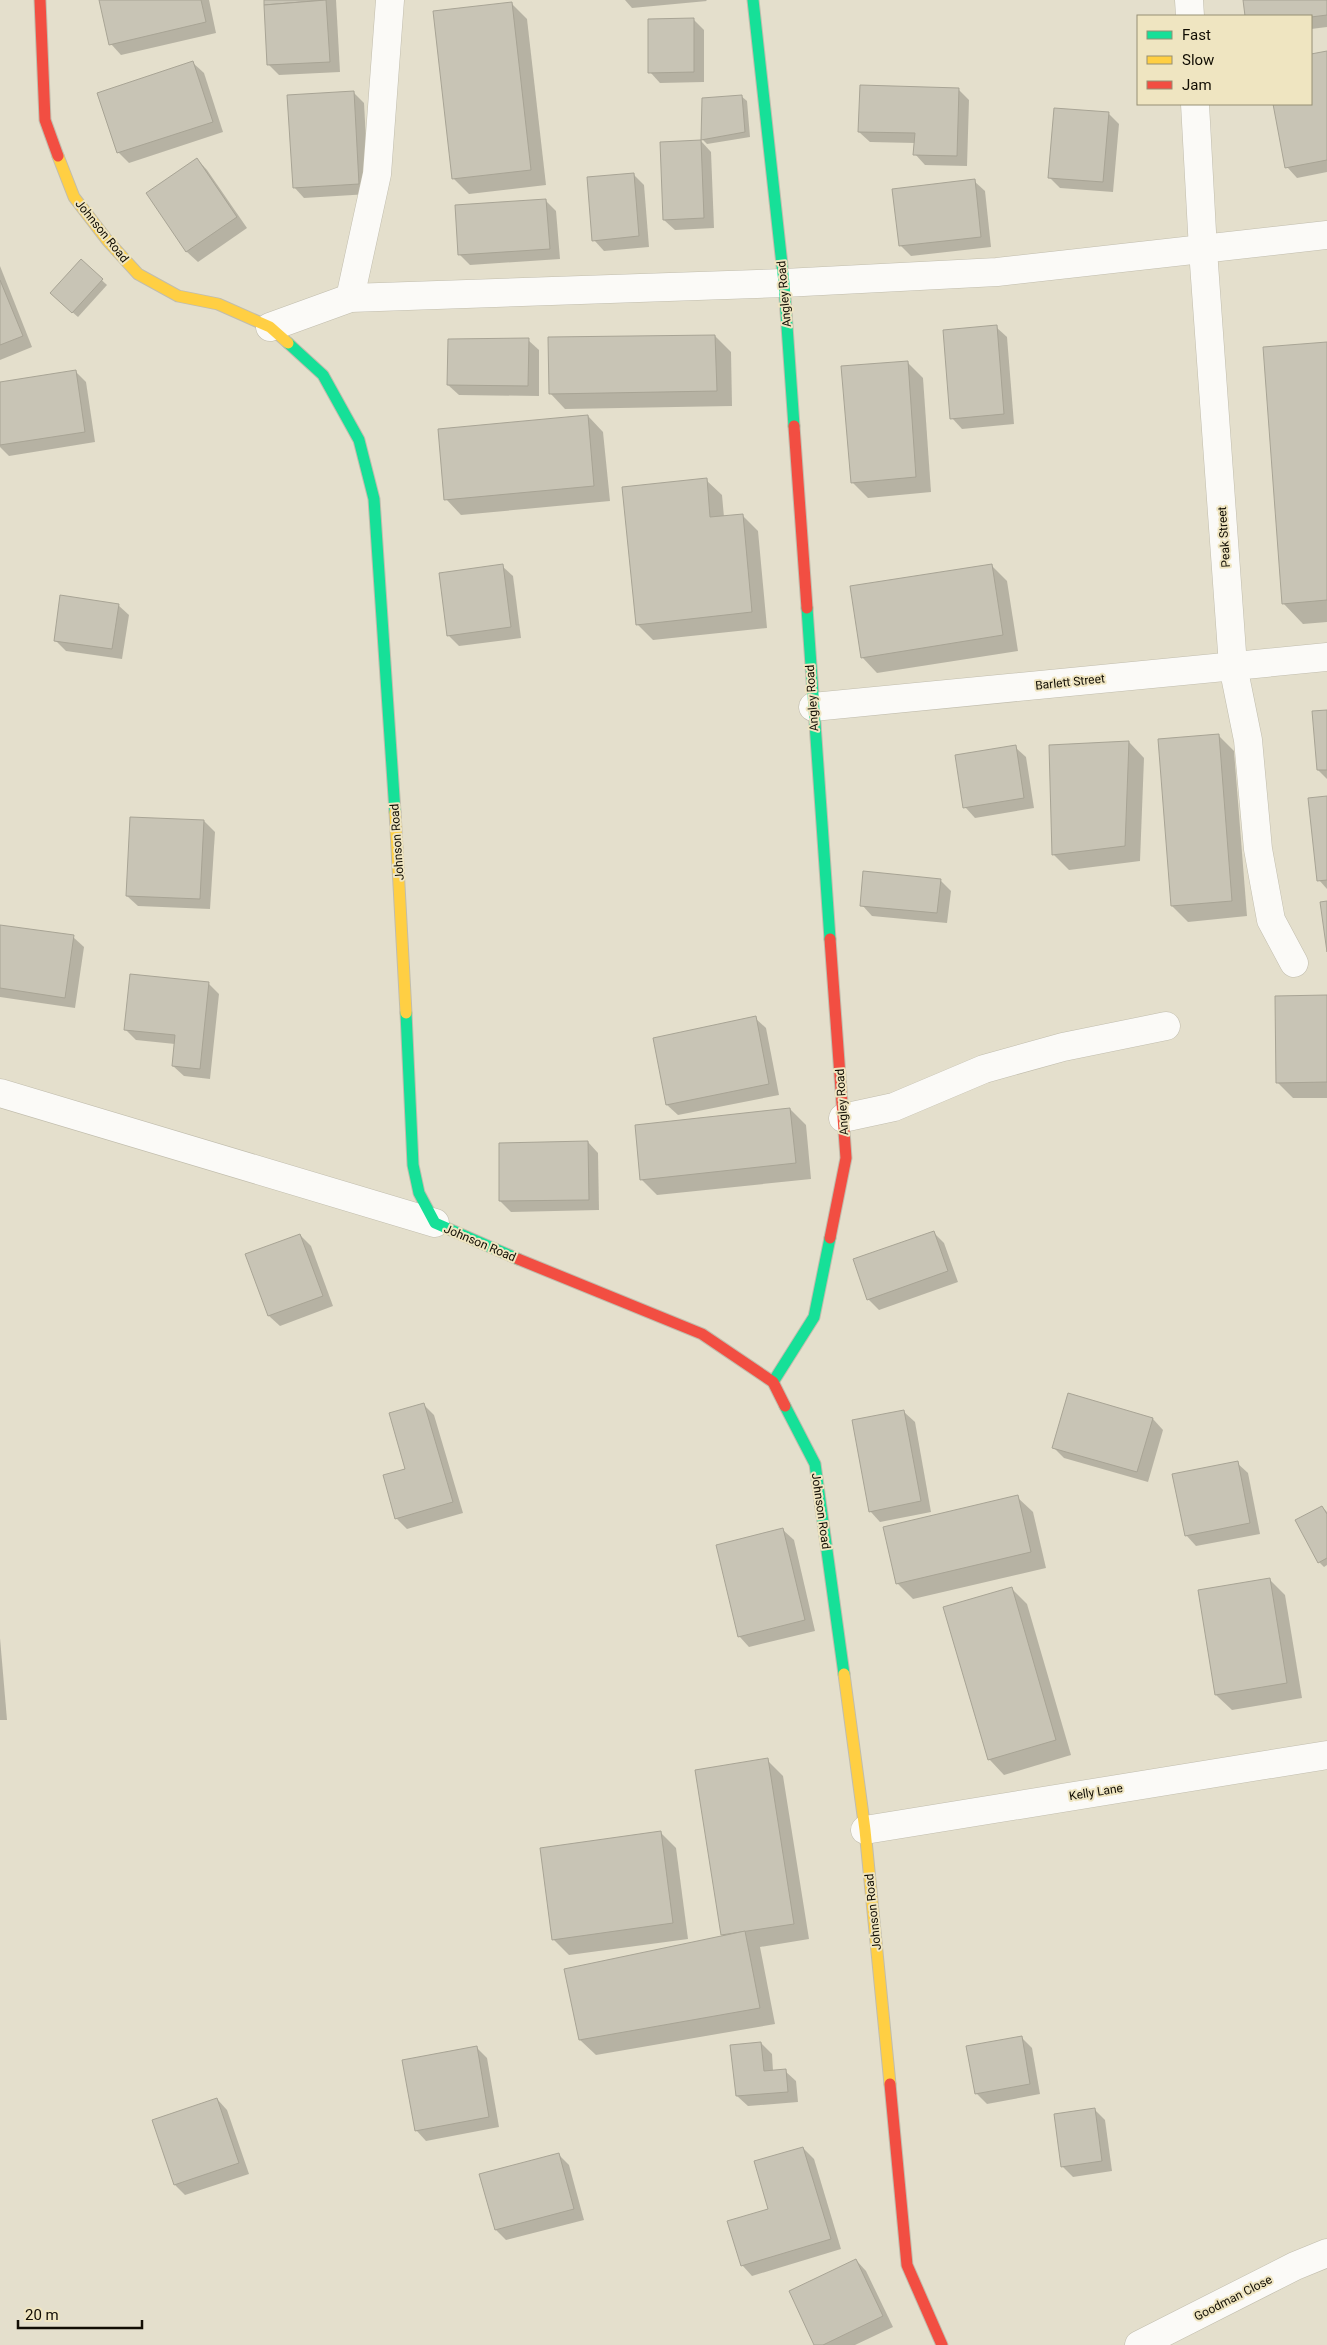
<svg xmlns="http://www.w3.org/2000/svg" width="1327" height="2345" font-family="Roboto,sans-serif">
  <rect width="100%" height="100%" fill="#e4dfcc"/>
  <g fill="#0003">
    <polygon points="100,0 209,0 216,33 121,55 111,44"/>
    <polygon points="265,0 336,0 340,72 279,75 269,65"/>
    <polygon points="625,0 706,0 707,1 632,8"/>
    <polygon points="1244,0 1327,0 1327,27 1311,29 1311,16 1247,16"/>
    <polygon points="511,3 527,19 546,185 469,194 454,179"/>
    <polygon points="693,19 704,30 704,82 660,83 650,72"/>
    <polygon points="1327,52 1327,172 1297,178 1287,167 1274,104 1311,104 1311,55"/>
    <polygon points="193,63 204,73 223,132 129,163 118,152"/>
    <polygon points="958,89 969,100 967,166 925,165 915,154 915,143 870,142 859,132"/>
    <polygon points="353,92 364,103 369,194 304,198 294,187"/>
    <polygon points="741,96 747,101 750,137 707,144 702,139"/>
    <polygon points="1109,114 1119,124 1113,192 1060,188 1049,177"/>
    <polygon points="701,141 711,152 714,228 675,230 664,220"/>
    <polygon points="197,159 207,170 247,228 198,262 187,252 147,193"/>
    <polygon points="634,175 644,185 649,247 604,251 594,240"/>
    <polygon points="974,181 985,191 991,247 911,256 900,245"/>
    <polygon points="546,201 556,211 560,259 470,265 459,254"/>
    <polygon points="81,261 107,285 78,317 56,298"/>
    <polygon points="0,266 32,347 0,360"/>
    <polygon points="996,327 1007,337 1014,424 962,429 952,418"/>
    <polygon points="715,336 731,352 732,406 565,409 550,393"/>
    <polygon points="528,340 539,350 539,396 459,395 448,385"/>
    <polygon points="1327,343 1327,622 1303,624 1283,603"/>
    <polygon points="907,362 923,378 931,492 868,498 852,482"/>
    <polygon points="76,372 86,382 95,442 9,456 0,447 0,383"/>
    <polygon points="588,416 603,432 610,501 461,515 446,499"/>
    <polygon points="706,480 722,495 724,517 742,515 758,531 767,628 653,640 637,624"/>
    <polygon points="991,565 1007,581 1018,651 877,673 862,657"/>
    <polygon points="502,566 513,576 521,638 459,646 448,635"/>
    <polygon points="118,605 129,615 122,659 66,651 56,641"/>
    <polygon points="1327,711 1327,779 1318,770"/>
    <polygon points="1218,735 1234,751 1247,916 1188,922 1172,906"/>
    <polygon points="1129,742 1144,758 1140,861 1069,870 1053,854"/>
    <polygon points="1015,747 1026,757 1034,808 975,818 965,807"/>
    <polygon points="1327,797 1327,889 1319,880"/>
    <polygon points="132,818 204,821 215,832 210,909 138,906 127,896"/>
    <polygon points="940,880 951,891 947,923 872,916 862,905"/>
    <polygon points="0,926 73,937 84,947 75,1008 0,997"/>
    <polygon points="208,983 219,994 210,1079 184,1076 173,1066 175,1044 136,1040 126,1030"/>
    <polygon points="1327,996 1327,1098 1293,1098 1278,1083"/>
    <polygon points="755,1018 766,1028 779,1095 678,1115 667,1105 654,1039"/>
    <polygon points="790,1109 806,1125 811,1179 657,1195 641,1179"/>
    <polygon points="588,1142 598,1153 599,1210 511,1212 500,1201"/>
    <polygon points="933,1232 944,1243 958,1282 879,1310 868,1299"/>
    <polygon points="300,1235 311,1246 333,1306 280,1326 269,1316 247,1255"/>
    <polygon points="1069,1395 1153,1419 1163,1430 1148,1482 1064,1458 1054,1448"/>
    <polygon points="423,1404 434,1415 463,1513 407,1529 397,1519 384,1476 406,1469"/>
    <polygon points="904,1412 915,1422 931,1512 880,1522 870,1511"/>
    <polygon points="1237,1463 1248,1473 1260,1534 1196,1546 1186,1535"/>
    <polygon points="1017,1497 1033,1512 1046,1568 913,1599 897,1583"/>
    <polygon points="1322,1507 1327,1512 1327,1565 1324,1567 1319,1562"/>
    <polygon points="783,1530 794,1540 815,1631 749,1647 739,1636"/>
    <polygon points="1269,1579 1285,1595 1302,1698 1232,1710 1216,1695"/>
    <polygon points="1012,1589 1027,1604 1071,1755 1004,1775 989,1759"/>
    <polygon points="0,1638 7,1720 0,1720"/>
    <polygon points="767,1760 783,1776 809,1939 760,1947 775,2024 596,2055 580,2040 724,1937 722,1935"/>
    <polygon points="660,1832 676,1848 688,1939 569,1955 553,1939"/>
    <polygon points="1021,2037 1032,2048 1040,2094 987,2104 976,2093"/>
    <polygon points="761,2043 772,2054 773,2071 785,2071 796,2081 798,2102 748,2106 737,2096"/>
    <polygon points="476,2047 487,2058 499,2127 426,2141 416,2130"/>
    <polygon points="217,2099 227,2110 249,2174 185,2195 175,2185"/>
    <polygon points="1095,2110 1105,2120 1112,2171 1073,2177 1062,2166"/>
    <polygon points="803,2148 814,2159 841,2249 752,2276 742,2265"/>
    <polygon points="558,2154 569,2165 584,2220 506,2240 496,2230"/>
    <polygon points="856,2260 866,2271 893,2327 855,2345 816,2345"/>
  </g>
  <g fill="#c8c4b5" stroke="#a8a495">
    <polygon points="99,0 201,0 206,22 109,45"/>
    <polygon points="264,0 326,0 264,5"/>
    <polygon points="326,0 330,62 267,65 264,5"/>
    <polygon points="1243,0 1327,0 1327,15 1311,17 1245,16"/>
    <polygon points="512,2 531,170 452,179 433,11"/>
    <polygon points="694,18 694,72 648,73 648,19"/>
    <polygon points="1327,51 1327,160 1285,168 1273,104 1311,104 1311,54"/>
    <polygon points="193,61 213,122 117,153 97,93"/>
    <polygon points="860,85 959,88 957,156 913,155 915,133 858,132"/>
    <polygon points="354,91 359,184 293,188 287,95"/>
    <polygon points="742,95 745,132 701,140 702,98"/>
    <polygon points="1054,108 1109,112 1103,182 1048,178"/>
    <polygon points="701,140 704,218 663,220 660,142"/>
    <polygon points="197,158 237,217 186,252 146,193"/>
    <polygon points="634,173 639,236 592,241 587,177"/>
    <polygon points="975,179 981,237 899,246 892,189"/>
    <polygon points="546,199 550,249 458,255 455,205"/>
    <polygon points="81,259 103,279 72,313 50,293"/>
    <polygon points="0,280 23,336 0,345"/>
    <polygon points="997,325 1004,414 950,419 943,330"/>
    <polygon points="715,335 717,391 549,394 548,337"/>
    <polygon points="529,338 528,386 447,385 448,339"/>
    <polygon points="1327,342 1327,600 1282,604 1263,347"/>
    <polygon points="908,361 916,477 851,483 841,366"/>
    <polygon points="76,370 85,432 0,445 0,382"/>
    <polygon points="588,415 594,486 444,500 438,429"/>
    <polygon points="707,478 710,517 743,514 752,612 636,625 622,487"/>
    <polygon points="503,564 511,627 447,636 439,573"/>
    <polygon points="992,564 1003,635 861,658 850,586"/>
    <polygon points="60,595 119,604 112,649 54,641"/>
    <polygon points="1327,710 1327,770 1317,770 1312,711"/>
    <polygon points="1219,734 1232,901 1171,906 1158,739"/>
    <polygon points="1129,741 1125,846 1052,855 1049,745"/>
    <polygon points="1016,745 1024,798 963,808 955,755"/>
    <polygon points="1327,796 1327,880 1317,881 1308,798"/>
    <polygon points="130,817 204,820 200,899 126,896"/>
    <polygon points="863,871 941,879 937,913 860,906"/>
    <polygon points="1327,901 1327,952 1320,902"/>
    <polygon points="0,925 74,935 65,998 0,988"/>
    <polygon points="130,974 209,982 200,1069 172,1066 175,1035 124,1030"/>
    <polygon points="1327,995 1327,1082 1276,1083 1275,996"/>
    <polygon points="756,1016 769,1084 666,1105 653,1038"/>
    <polygon points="790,1108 796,1163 640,1180 635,1125"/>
    <polygon points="588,1141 589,1200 499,1201 499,1143"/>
    <polygon points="934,1231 948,1271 867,1300 853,1259"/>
    <polygon points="300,1234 323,1296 268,1316 245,1254"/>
    <polygon points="1068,1393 1153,1418 1137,1472 1052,1448"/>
    <polygon points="424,1403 453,1502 395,1519 383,1475 405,1469 389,1413"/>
    <polygon points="904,1410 921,1501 869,1512 852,1420"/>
    <polygon points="1238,1461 1250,1523 1185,1536 1172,1474"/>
    <polygon points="1018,1495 1031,1552 896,1584 883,1527"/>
    <polygon points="1322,1506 1327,1514 1327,1558 1318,1563 1295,1520"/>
    <polygon points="783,1528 805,1620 738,1637 716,1545"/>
    <polygon points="1270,1578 1287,1683 1215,1695 1198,1590"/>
    <polygon points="1012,1587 1056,1740 988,1760 943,1607"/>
    <polygon points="768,1758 794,1924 721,1935 695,1770"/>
    <polygon points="661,1831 673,1923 552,1940 540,1848"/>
    <polygon points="745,1931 760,2008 579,2040 564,1969"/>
    <polygon points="1022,2036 1030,2084 975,2094 966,2046"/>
    <polygon points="761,2042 764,2071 786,2069 788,2092 736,2096 730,2045"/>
    <polygon points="477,2046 489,2117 415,2131 402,2060"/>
    <polygon points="217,2098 239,2163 174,2185 152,2120"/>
    <polygon points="1095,2108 1102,2161 1061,2167 1054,2114"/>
    <polygon points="803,2147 831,2239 741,2266 727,2221 768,2209 754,2161"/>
    <polygon points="559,2153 574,2209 495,2230 479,2174"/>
    <polygon points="856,2259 883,2316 823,2345 814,2345 789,2291"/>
  </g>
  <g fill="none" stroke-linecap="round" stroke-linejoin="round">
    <g stroke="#c1bdad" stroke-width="29">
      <g id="street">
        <polyline points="1189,0 1190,16"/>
        <polyline points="1195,104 1203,250 1233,666 1248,740 1258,849 1271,920 1294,963"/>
        <polyline points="350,298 377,174 390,0"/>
        <polyline points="270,327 350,298 784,283 997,272 1327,235"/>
        <polyline points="813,707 1327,657"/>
        <polyline points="0,1093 435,1223"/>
        <polyline points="843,1118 894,1107 984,1069 1063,1047 1166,1026"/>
        <polyline points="865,1830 1327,1755"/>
        <polyline points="1139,2345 1295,2266 1327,2253"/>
      </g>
    </g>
    <g stroke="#c1bdad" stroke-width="13">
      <g id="fast">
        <polyline points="753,0 784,283 794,426"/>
        <polyline points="288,343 323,375 359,440 374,499 395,812"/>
        <polyline points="807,608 830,939"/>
        <polyline points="406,1013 413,1165 419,1193 435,1223 518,1259"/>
        <polyline points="773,1382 814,1317 830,1238"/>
        <polyline points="785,1406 815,1464 844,1674"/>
      </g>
    </g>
    <g stroke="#c1bdad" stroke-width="13">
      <g id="slow">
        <polyline points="58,156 74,197 107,240 138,274 178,296 218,304 270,327 288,343"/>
        <polyline points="395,812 406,1013"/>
        <polyline points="844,1674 865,1830 890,2084"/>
      </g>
    </g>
    <g stroke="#c1bdad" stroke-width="13">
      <g id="jam">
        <polyline points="40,0 45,120 58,156"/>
        <polyline points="794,426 807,608"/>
        <polyline points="830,1238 846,1158 830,939"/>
        <polyline points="518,1259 702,1334 773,1382 785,1406"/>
        <polyline points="890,2084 907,2265 942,2345"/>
      </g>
    </g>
    <use href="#street" stroke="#fbfaf7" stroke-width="28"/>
    <use href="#fast" stroke="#16e098" stroke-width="11"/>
    <use href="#slow" stroke="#ffcf43" stroke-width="11"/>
    <use href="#jam" stroke="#f24e42" stroke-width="11"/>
  </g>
  <g text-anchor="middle" stroke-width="4" stroke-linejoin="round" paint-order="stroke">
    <g font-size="12" fill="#110d03" stroke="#efe5c1">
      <text transform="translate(102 231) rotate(51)" y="4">Johnson Road</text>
      <text transform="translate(784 294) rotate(-95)" y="4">Angley Road</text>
      <text transform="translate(1224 537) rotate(-94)" y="4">Peak Street</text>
      <text transform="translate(1070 682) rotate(-6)" y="4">Barlett Street</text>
      <text transform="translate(812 698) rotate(-94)" y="4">Angley Road</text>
      <text transform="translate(397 842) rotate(-94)" y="4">Johnson Road</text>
      <text transform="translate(842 1102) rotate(-94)" y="4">Angley Road</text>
      <text transform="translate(480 1243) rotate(23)" y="4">Johnson Road</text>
      <text transform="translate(821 1511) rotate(82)" y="4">Johnson Road</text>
      <text transform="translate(1096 1792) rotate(-9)" y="4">Kelly Lane</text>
      <text transform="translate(873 1912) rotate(-96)" y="4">Johnson Road</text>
      <text transform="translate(1233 2298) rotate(-27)" y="4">Goodman Close</text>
    </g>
  </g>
  <rect x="1137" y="15" width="175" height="90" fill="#efe5c1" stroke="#968f75"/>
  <rect x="1147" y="31" width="25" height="8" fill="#16e098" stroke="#968f75"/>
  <text x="1182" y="40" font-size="15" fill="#110d03">Fast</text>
  <rect x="1147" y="56" width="25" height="8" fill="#ffcf43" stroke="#968f75"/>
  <text x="1182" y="65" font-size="15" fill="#110d03">Slow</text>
  <rect x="1147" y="81" width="25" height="8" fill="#f24e42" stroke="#968f75"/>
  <text x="1182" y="90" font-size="15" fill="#110d03">Jam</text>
  <path d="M18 2320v8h124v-8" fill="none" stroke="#110d03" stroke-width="2.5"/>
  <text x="25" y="2320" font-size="15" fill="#110d03" stroke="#efe5c1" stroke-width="4" paint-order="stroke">20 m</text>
</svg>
